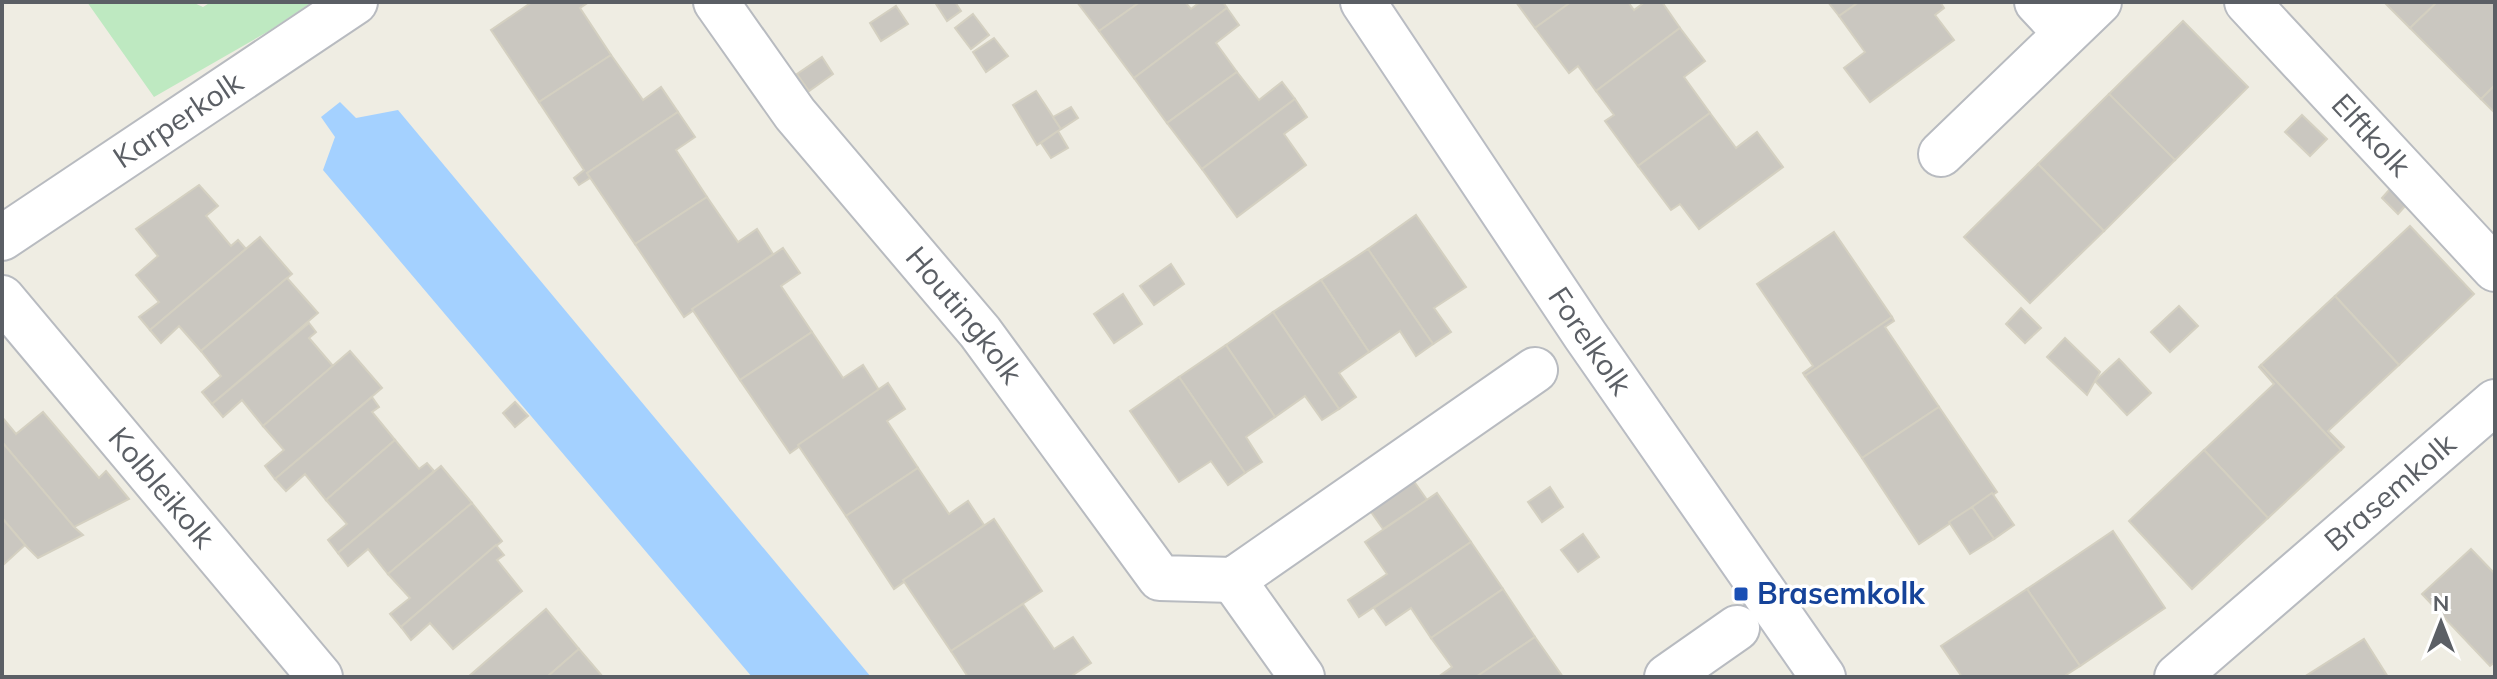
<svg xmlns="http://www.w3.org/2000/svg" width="2497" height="679" font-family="Mulish,sans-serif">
  <rect width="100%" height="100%" fill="#efede3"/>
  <polygon fill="#bee9c1" points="87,2 192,2 203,7 211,2 312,2 269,31 154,97"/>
  <polygon fill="#a4d1ff" points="340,102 356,118 398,110 871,677 752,677 323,170 335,137 321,117"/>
  <g fill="#cac7c0" stroke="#d4d0c1" stroke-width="2">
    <polygon points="532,2 589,2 580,8 611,55 539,102 491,30"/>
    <polygon points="938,2 955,2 961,11 947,21 936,4"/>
    <polygon points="1077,2 1140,2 1099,31"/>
    <polygon points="1140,2 1185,2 1191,9 1200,2 1223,2 1227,8 1134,78 1099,31"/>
    <polygon points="1516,2 1571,2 1535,28"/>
    <polygon points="1571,2 1628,2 1634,10 1645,2 1662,2 1680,28 1596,91 1578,66 1569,73 1535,28"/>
    <polygon points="1828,2 1859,2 1839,16"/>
    <polygon points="1859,2 1940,2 1944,8 1935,15 1954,40 1870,102 1844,68 1865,52 1839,16"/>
    <polygon points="2384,2 2437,2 2410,28"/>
    <polygon points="2437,2 2495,2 2495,85 2481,99 2410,28"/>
    <polygon points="896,6 908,24 881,41 870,23"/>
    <polygon points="1227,8 1239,25 1216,43 1237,72 1167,123 1134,78"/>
    <polygon points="973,14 989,35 971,49 955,28"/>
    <polygon points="2183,21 2248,87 2175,160 2109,94"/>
    <polygon points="1680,28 1705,61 1684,77 1710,113 1638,166 1605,121 1614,115 1596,91"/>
    <polygon points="994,38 1008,56 986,72 973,52"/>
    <polygon points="611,55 643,100 661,87 678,112 587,173 590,178 579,185 574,178 584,170 539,102"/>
    <polygon points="822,57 833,74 809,91 797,74"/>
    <polygon points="1237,72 1259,100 1282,82 1295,99 1202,169 1167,123"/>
    <polygon points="2495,85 2495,113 2481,99"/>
    <polygon points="1036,91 1061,129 1037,145 1013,105"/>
    <polygon points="2109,94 2175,160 2104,231 2038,164"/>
    <polygon points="1295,99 1307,117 1284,134 1306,165 1237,217 1202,169"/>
    <polygon points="1071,107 1078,118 1061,129 1053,117"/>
    <polygon points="678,112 695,137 676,150 707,197 635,244 587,173"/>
    <polygon points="1710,113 1736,148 1757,132 1783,167 1699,229 1680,204 1671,210 1638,166"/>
    <polygon points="2302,115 2327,139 2310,156 2285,132"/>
    <polygon points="1058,131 1068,148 1051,158 1041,143"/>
    <polygon points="2038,164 2104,231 2030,303 1964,237"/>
    <polygon points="199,185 218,206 206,216 231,246 238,240 246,249 150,330 139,317 159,302 136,275 158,256 136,229"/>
    <polygon points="2390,189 2406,205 2398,214 2382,198"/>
    <polygon points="707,197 738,242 757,229 773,254 684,317 635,244"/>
    <polygon points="1416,215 1466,287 1434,308 1451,332 1433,344 1368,249"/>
    <polygon points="2410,226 2474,294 2399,365 2335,296"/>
    <polygon points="1834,232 1892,317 1805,376 1803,373 1813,366 1757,284"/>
    <polygon points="260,237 292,274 201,351 179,326 161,343 150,330"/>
    <polygon points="783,248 800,273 781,286 812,332 740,380 692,309"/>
    <polygon points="1368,249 1433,344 1416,356 1400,331 1369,352 1321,280"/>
    <polygon points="1171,264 1184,284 1154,305 1140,286"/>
    <polygon points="287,278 318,313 212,404 202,392 221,376 201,351"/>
    <polygon points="1321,280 1369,352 1339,373 1356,397 1339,409 1273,312"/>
    <polygon points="1123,294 1142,324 1114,343 1094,314"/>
    <polygon points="2335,296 2399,365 2328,431 2344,447 2341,450 2261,365"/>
    <polygon points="2179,306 2198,326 2170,352 2151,332"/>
    <polygon points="2021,308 2041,328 2025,343 2006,324"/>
    <polygon points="1273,312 1339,409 1322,420 1305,396 1275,417 1226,345"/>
    <polygon points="1892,317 1894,321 1885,327 1939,407 1862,458 1805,376"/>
    <polygon points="309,323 316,332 309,338 333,366 263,426 242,400 223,417 212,404"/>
    <polygon points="812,332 843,378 863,365 879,390 790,453 740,380"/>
    <polygon points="2065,338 2100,372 2087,395 2047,357"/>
    <polygon points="1226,345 1275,417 1246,437 1262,462 1245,473 1179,377"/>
    <polygon points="350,351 382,388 275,479 265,466 284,450 263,426"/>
    <polygon points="2119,359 2151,393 2127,415 2095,381"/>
    <polygon points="2261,365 2341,450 2268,518 2204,450 2274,384 2259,367"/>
    <polygon points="1179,377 1245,473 1228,485 1211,461 1179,482 1130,411"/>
    <polygon points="888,383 905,409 887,421 918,468 846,516 798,445"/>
    <polygon points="372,397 379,407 372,412 395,440 326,500 305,474 286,491 275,479"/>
    <polygon points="515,402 528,416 515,427 503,413"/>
    <polygon points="1939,407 1997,492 1919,544 1862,458"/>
    <polygon points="43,412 99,478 106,471 129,499 74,527 2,442 2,417 16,434"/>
    <polygon points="395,440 419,469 427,463 434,471 338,553 328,540 347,524 326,500"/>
    <polygon points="2,442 74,527 83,535 38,558 25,545 2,518"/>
    <polygon points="2204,450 2268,518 2192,589 2129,521"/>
    <polygon points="441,466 472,503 388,574 368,549 348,566 338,553"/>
    <polygon points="918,468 949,514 968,501 984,525 894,589 846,516"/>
    <polygon points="1413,480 1427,500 1383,529 1369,509"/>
    <polygon points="1550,487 1563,507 1542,522 1528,502"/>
    <polygon points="1437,493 1471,542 1359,617 1348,600 1387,574 1365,542"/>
    <polygon points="1992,493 2014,525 1994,539 1972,507"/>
    <polygon points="472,503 502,541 401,627 390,614 410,598 388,574"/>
    <polygon points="1972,507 1994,539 1970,554 1949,522"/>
    <polygon points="2,518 25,545 2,566"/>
    <polygon points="994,519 1042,591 951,651 903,580"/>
    <polygon points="2113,531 2165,608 2080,666 2027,589"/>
    <polygon points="1583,534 1599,557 1578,572 1561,550"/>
    <polygon points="1471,542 1503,589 1431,638 1411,608 1386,625 1374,608"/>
    <polygon points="496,545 504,555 497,560 522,591 453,649 430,623 411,640 401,627"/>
    <polygon points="2471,549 2495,574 2495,662 2490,666 2422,594"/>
    <polygon points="1503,589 1535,637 1476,677 1438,677 1452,667 1431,638"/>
    <polygon points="2027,589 2080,666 2063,677 1962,677 1941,646"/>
    <polygon points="1023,604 1054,649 1073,637 1091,663 1070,677 968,677 951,651"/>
    <polygon points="546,609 579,649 547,677 468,677"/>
    <polygon points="1535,637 1563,677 1476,677"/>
    <polygon points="2364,639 2388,677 2304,677"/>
    <polygon points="579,649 603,677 547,677"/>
  </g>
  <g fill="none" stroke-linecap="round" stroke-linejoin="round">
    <g stroke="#b8bbc0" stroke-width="48">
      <g id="street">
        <path id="s1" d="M716,2L795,114L980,332L1160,578L1233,580L1535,370"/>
        <polyline points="2037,2 2065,32"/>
        <path id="s2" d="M2247,2L2495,269"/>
        <polyline points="1941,154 2099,2"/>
        <path id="s3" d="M2,238L355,2"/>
        <path id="s4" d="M2,298L320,677"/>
        <polyline points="1233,580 1302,677"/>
        <polyline points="1667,677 1737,628"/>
        <path id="s5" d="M2177,677L2495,402"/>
      </g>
    </g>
    <g stroke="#b9bcc3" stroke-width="48">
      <g id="secondary">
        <path id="s6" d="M1363,2L1585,335L1823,677"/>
      </g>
    </g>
    <use href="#street" stroke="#fff" stroke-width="44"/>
    <use href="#secondary" stroke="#fff" stroke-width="44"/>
  </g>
  <rect fill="#1a4fb4" stroke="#fff" stroke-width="3" x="1733" y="586" width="16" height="16" rx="4"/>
  <g text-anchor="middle" stroke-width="7" stroke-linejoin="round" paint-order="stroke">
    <g font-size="30" fill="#5b5f65" stroke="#fff">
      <text dy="10" stroke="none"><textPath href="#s3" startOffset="212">Karperkolk</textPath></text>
      <text dy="10" stroke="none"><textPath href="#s2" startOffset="182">Elftkolk</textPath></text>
      <text dy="10" stroke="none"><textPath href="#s1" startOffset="400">Houtingkolk</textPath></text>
      <text dy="10" stroke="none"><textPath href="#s6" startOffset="408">Forelkolk</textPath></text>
      <text dy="10" stroke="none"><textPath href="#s4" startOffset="248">Kolbleikolk</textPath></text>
      <text dy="10" stroke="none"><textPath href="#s5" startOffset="282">Brasemkolk</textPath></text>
    </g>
    <g font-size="30" font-weight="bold" fill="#164399" stroke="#fff" text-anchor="start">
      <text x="1757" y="604">Brasemkolk</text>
    </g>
  </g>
  <rect width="2497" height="679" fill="none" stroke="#5b5f65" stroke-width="8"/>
  <g transform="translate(2441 623)" stroke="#ffffff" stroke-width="6" paint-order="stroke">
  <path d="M0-6L14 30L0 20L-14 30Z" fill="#5b5f65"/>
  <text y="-12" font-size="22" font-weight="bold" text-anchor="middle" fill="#5b5f65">N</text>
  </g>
</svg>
